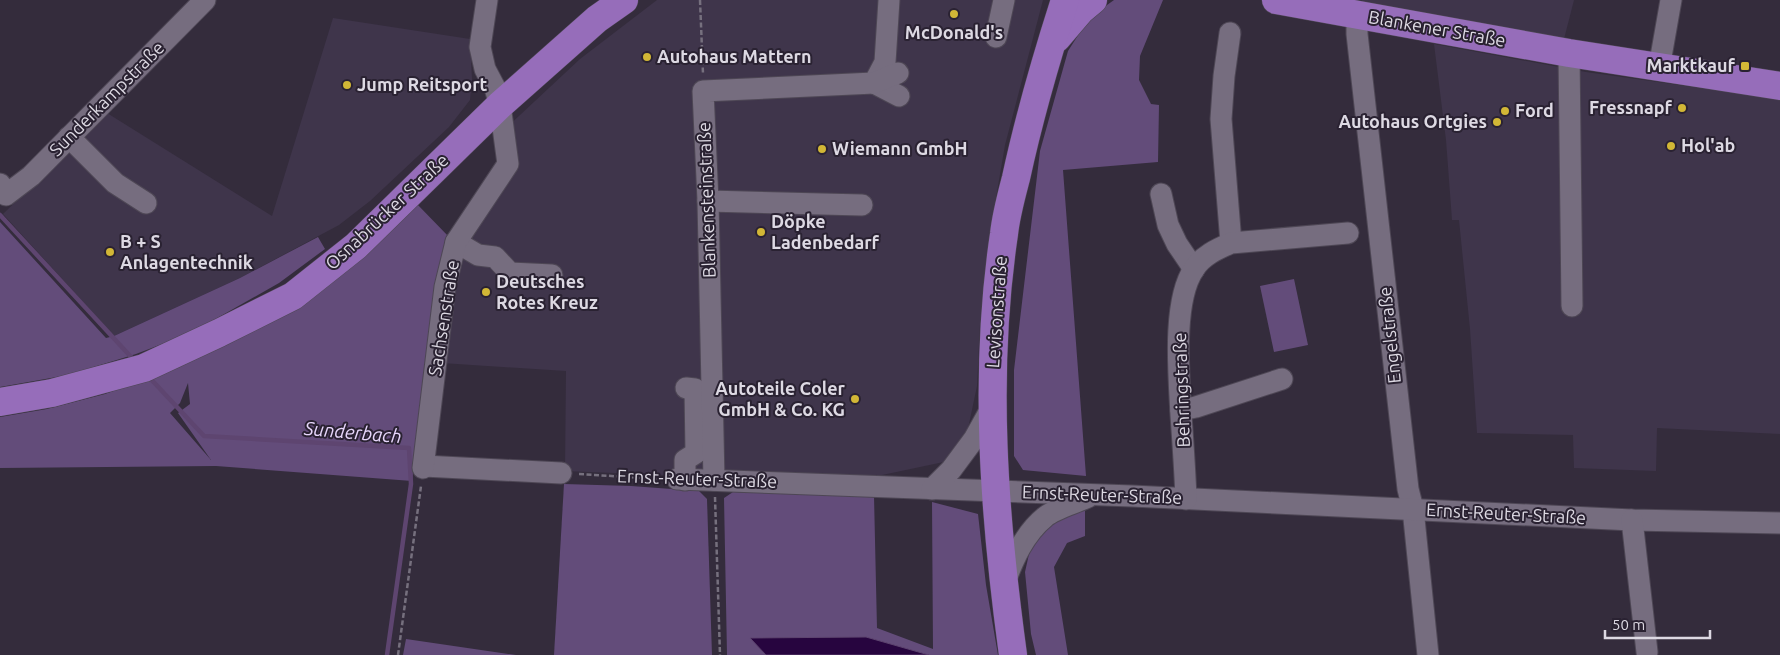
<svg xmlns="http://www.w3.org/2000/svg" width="1780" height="655" font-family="Ubuntu,sans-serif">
  <rect width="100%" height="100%" fill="#342c3c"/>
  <g fill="#3f354b">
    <polygon points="657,0 1043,0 1005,145 990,233 980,325 977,386 965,443 953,460 868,478 689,476 565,471 566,371 442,363 459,242 510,165 503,131 580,59"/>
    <polygon points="1362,0 1574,0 1564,39 1362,4"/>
    <polygon points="333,18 470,39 472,79 470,100 449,127 370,201 339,225 240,278 114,336 3,214 107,113 272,216"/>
    <polygon points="1434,44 1586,72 1780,99 1780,434 1657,428 1656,471 1574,468 1573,435 1477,433 1470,329 1459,220 1452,220 1446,140"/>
  </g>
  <g fill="#634c7a" fill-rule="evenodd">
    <polygon points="1114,0 1163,0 1140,56 1139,80 1151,104 1159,105 1158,162 1063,170 1086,476 1023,470 1014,456 1014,370 1040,151 1068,51 1089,18"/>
    <path d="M416,203L449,237L422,438L416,440L412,481L216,466L0,468V417L47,409L105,394L162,373L297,304L389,233ZM188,383L190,404L178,413L211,460L170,413L180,403Z"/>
    <polygon points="0,222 106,338 114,336 240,278 318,237 325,249 279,283 191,333 136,354 68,375 0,387"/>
    <polygon points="1294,279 1308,345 1274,352 1260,286"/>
    <polygon points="564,484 631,486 699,491 707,499 712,655 554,655"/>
    <polygon points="733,492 874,496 877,628 933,649 932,502 978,514 986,585 998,655 929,655 866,637 751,638 766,655 727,655 724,498"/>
    <polygon points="1085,504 1085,536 1067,543 1054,567 1068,655 1036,655 1031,634 1025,572 1031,545 1050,523"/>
    <polygon points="406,639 516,655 403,655"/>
  </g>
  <polygon fill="#27053f" stroke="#5e4570" points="866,637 929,655 766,655 750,638"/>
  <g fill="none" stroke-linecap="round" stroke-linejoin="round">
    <g stroke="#5e4570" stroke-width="4.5">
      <polyline points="0,215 132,358"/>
      <polyline points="148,376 204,436 409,448 411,484 387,655"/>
    </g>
    <g stroke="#4e4755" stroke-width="23">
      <g id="minor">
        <polyline points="1357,15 1357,34 1408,489 1413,509 1428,655"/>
        <polyline points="1230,33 1224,76 1221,119 1231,243"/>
        <polyline points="996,37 1004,0"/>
        <polyline points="1569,53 1572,306"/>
        <polyline points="1659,68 1671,0"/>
        <polyline points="874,83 885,62 889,0"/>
        <polyline points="874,83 899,96"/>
        <polyline points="69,137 115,183 146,203"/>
        <polyline points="0,184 6,195 31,176 205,0"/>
        <polyline points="1161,194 1168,225 1177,244 1194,269"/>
        <polyline points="708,201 862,205"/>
        <polyline points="456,242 478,255 495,257 510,273 552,275"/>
        <polyline points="1181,410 1196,407 1282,379"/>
        <polyline points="424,466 561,473"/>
        <polyline points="423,468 445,287 456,242 508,164 500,105 495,88 485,69 480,47 487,0"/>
        <polyline points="677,479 1132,496 1632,520 1780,523"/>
        <polyline points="685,480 685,460 696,453 695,389 686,388"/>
        <polyline points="714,480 708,201 703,91 874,83 898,73"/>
        <polyline points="932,489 951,470 974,439 993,405"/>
        <path d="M1186,499C1185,471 1183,443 1181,415C1179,376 1172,301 1194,269C1202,256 1217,249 1231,243L1348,233"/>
        <polyline points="1632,520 1647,652"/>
        <path d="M1004,584C1013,560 1024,534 1045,517C1054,509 1076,503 1088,497"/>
      </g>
    </g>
    <g stroke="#4e4755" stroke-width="29">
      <g id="major">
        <polyline points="1276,0 1569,53 1780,86"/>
        <polyline points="1057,38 1081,10 1093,0"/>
        <polyline points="0,402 52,393 144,368 219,333 293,296 356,246 500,105 597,19 624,0"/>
        <path d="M1013,655C994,516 983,374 1004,234C1006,215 1011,197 1016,178C1029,118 1046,59 1065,0"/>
      </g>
    </g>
    <g stroke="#76707e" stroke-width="2.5" stroke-dasharray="5 2.5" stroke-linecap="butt">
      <polyline points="700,0 703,74"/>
      <polyline points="579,474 660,479"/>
      <polyline points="715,497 720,655"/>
      <polyline points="398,655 421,486"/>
    </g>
    <use href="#minor" stroke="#766d7f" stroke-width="21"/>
    <use href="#major" stroke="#966dba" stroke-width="28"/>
  </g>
  <g fill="#d2b736" stroke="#2a2232" stroke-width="2">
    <circle cx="954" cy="14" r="5"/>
    <circle cx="647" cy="57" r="5"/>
    <rect x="1740" y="61" width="10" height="10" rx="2.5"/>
    <circle cx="347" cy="85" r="5"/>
    <circle cx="1682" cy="108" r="5"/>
    <circle cx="1505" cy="111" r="5"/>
    <circle cx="1497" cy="122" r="5"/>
    <circle cx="1671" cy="146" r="5"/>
    <circle cx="822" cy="149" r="5"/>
    <circle cx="761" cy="232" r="5"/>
    <circle cx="110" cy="252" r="5"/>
    <circle cx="486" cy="292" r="5"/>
    <circle cx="855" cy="399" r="5"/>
  </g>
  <g text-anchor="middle" stroke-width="4" stroke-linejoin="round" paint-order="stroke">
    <g font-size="18" fill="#ddd9e3" stroke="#2a2232">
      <text transform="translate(1437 29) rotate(10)" y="6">Blankener Straße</text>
      <text transform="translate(107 99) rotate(-45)" y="6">Sunderkampstraße</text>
      <text transform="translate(707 200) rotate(-92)" y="6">Blankensteinstraße</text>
      <text transform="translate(387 212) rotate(-43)" y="6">Osnabrücker Straße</text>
      <text transform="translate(997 312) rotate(-86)" y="6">Levisonstraße</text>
      <text transform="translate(444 318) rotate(-81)" y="6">Sachsenstraße</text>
      <text transform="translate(1390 335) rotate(-96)" y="6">Engelstraße</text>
      <text transform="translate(1182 390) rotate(-92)" y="6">Behringstraße</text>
      <text transform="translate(697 479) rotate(2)" y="6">Ernst-Reuter-Straße</text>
      <text transform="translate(1102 495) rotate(2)" y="6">Ernst-Reuter-Straße</text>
      <text transform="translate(1506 514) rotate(3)" y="6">Ernst-Reuter-Straße</text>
    </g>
    <g font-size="18" font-weight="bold" fill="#ddd9e3" stroke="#2a2232" text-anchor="start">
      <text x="954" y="39" text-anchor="middle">McDonald's</text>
      <text x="657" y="63">Autohaus Mattern</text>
      <text x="1735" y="72" text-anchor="end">Marktkauf</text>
      <text x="357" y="91">Jump Reitsport</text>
      <text x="1672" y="114" text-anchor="end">Fressnapf</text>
      <text x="1515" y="117">Ford</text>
      <text x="1487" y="128" text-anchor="end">Autohaus Ortgies</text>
      <text x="1681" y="152">Hol'ab</text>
      <text x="832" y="155">Wiemann GmbH</text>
      <text x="771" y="228">Döpke<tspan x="771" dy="21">Ladenbedarf</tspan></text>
      <text x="120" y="248">B + S<tspan x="120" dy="21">Anlagentechnik</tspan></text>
      <text x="496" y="288">Deutsches<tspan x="496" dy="21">Rotes Kreuz</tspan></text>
      <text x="845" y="395" text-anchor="end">Autoteile Coler<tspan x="845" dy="21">GmbH &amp; Co. KG</tspan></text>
    </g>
    <g font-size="19" font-style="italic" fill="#e7d6fb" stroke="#2a2232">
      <text transform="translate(353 432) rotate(5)" y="7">Sunderbach</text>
    </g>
  </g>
  <path d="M1605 630v8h105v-8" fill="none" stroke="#ddd9e3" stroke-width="2.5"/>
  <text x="1612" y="630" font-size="15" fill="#ddd9e3" stroke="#2a2232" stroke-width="4" paint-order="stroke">50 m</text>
</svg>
